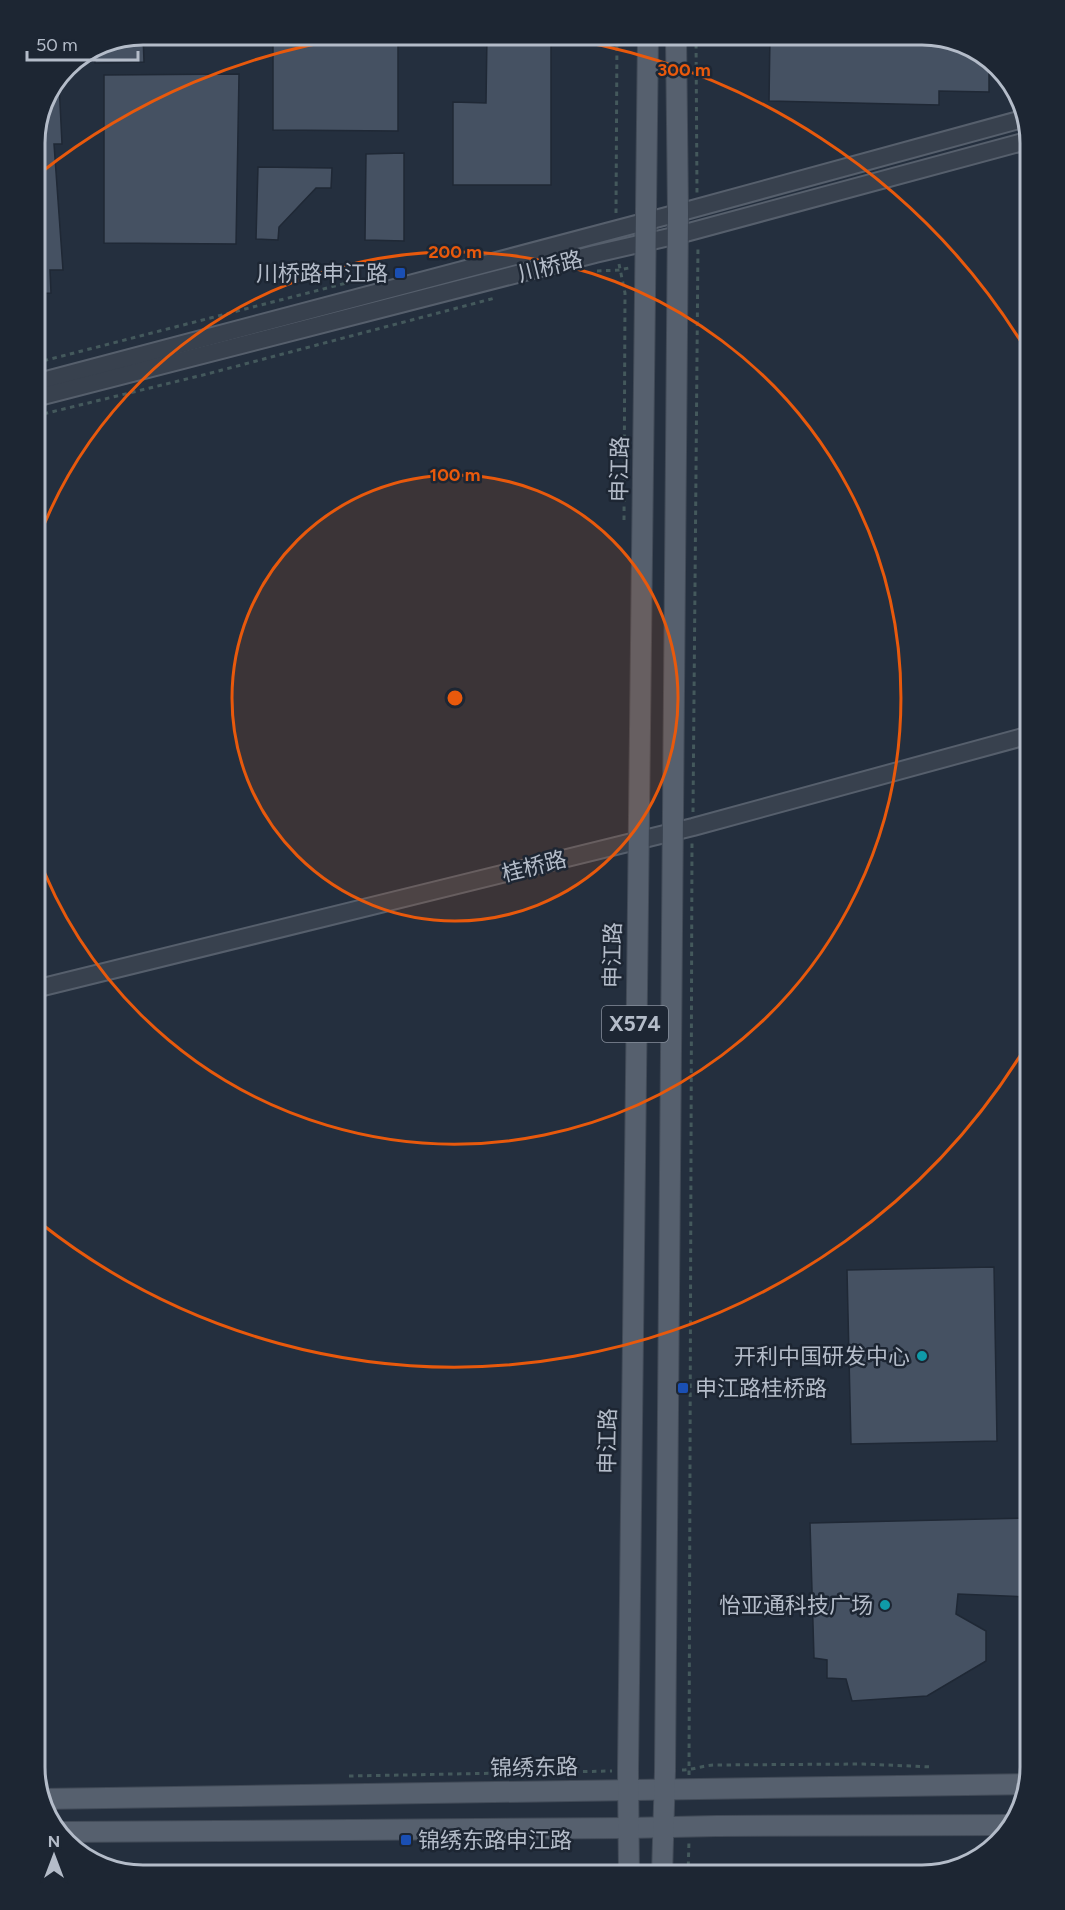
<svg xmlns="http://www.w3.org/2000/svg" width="1065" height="1910" font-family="Figtree,'Noto Sans SC',sans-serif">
  <rect width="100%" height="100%" fill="#242f3e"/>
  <g fill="#455162" stroke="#1f2835" stroke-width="1.5">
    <polygon points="143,35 144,62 95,63 94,47 101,43"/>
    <polygon points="273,35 398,35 398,131 273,130"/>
    <polygon points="487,35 551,35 551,185 453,185 453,102 486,103"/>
    <polygon points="770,35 930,35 988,57 1000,72 989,72 989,92 939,91 939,105 769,101"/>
    <polygon points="239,74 236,244 104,243 104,75"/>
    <polygon points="59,83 62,144 54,144 63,270 50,270 51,293 35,294 35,136"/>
    <polygon points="404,153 404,241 365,240 366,154"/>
    <polygon points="258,167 332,168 331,188 316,188 279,227 278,240 256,239"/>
    <polygon points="994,1267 997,1441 851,1444 847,1270"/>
    <polygon points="1026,1518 1030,1520 1030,1597 958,1594 956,1614 986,1631 986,1661 927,1696 852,1701 846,1679 827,1678 827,1660 814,1658 810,1523"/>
  </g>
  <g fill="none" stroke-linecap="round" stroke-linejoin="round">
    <g stroke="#565f6c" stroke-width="20">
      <g id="minor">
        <polyline points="35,383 678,213 1026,118"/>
        <polyline points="35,398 595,254 678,235 1030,140"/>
        <polyline points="35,989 693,827 1030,735"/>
      </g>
    </g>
    <g stroke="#414a57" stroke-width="22">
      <g id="major">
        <polyline points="41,1799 1027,1784"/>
        <polyline points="62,1832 629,1828 716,1826 1013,1825"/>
        <polyline points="629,1875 628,1771 648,35"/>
        <polyline points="662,1875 665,1771 678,213 676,35"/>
      </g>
    </g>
    <g stroke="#44595c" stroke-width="3" stroke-dasharray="4.5 4.5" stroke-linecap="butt">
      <polyline points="696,35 697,194"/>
      <polyline points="616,213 617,35"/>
      <polyline points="619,264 625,293 624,524"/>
      <polyline points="597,271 619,270 629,268"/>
      <polyline points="35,363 366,278"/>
      <polyline points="35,416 207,374 495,298"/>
      <polyline points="693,812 698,245"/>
      <path d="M682,1770C693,1770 704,1765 715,1765L863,1764L933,1767"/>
      <polyline points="689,1775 692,842"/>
      <polyline points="349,1776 612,1771"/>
      <polyline points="688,1875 689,1841"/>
    </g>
    <use href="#minor" stroke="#38414e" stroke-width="16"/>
    <use href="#major" stroke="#56606e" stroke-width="20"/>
  </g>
  <circle cx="455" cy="698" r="223" fill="#e8590c" fill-opacity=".12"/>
  <g fill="none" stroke="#e8590c" stroke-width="3">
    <circle cx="455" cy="698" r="223"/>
    <path d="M36 545A446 446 0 1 1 36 851"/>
    <path d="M1028 1043A669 669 0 0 1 39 1222M39 174A669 669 0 0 1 368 35M542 35A669 669 0 0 1 1028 353"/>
  </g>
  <g fill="#1a4fb4" stroke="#1d2633" stroke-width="2">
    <rect x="394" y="267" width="12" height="12" rx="3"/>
    <rect x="677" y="1382" width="12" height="12" rx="3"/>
    <rect x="400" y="1834" width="12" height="12" rx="3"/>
  </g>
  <g fill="#0f9aa8" stroke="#1d2633" stroke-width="2">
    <circle cx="922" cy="1356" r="6"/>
    <circle cx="885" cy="1605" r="6"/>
  </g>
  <g text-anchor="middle" stroke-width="5" stroke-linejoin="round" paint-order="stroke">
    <rect fill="#1d2633" stroke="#878f9c" stroke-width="1.5" x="602" y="1006" width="66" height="36" rx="4.5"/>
    <g font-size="21" font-weight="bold" fill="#b4bcc9">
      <text x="635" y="1031">X574</text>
    </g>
    <g font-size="22" fill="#b4bcc9" stroke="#1d2633">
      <text transform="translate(550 266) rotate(-14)" y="8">川桥路</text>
      <text transform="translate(619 469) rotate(-89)" y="8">申江路</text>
      <text transform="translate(534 866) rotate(-14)" y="8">桂桥路</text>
      <text transform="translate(612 955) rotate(-89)" y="8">申江路</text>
      <text transform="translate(607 1441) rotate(-89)" y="8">申江路</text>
      <text transform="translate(534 1767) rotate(-1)" y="8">锦绣东路</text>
    </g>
    <g font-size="22" fill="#b4bcc9" stroke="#1d2633" text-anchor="end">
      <text x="388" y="281">川桥路申江路</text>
      <text x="910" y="1364">开利中国研发中心</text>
      <text x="695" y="1396" text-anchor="start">申江路桂桥路</text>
      <text x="873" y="1613">怡亚通科技广场</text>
      <text x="418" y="1848" text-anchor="start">锦绣东路申江路</text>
    </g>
  </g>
  <path d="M0 0H1065V1910H0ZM143 45H922A98 98 0 0 1 1020 143V1767A98 98 0 0 1 922 1865H143A98 98 0 0 1 45 1767V143A98 98 0 0 1 143 45Z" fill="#1d2633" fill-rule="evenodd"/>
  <path fill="none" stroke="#b4bcc9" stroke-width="3" d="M143 45H922A98 98 0 0 1 1020 143V1767A98 98 0 0 1 922 1865H143A98 98 0 0 1 45 1767V143A98 98 0 0 1 143 45Z"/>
  <circle cx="455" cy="698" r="9" fill="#e8590c" stroke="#1d2633" stroke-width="3"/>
  <g font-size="18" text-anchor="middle" font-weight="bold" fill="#e8590c" stroke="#1d2633" stroke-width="5" stroke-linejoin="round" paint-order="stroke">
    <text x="684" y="76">300 m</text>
    <text x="455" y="258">200 m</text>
    <text x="455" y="481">100 m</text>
  </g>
  <g transform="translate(54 1856)" stroke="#1d2633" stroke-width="4.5" paint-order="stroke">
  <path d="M0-4.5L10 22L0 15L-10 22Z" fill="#b4bcc9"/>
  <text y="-9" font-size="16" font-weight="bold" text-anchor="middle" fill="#b4bcc9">N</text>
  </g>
  <path d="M27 51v9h111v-9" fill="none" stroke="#b4bcc9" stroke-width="3"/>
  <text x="36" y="51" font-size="18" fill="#b4bcc9" stroke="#1d2633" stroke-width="4.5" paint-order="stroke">50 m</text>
</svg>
